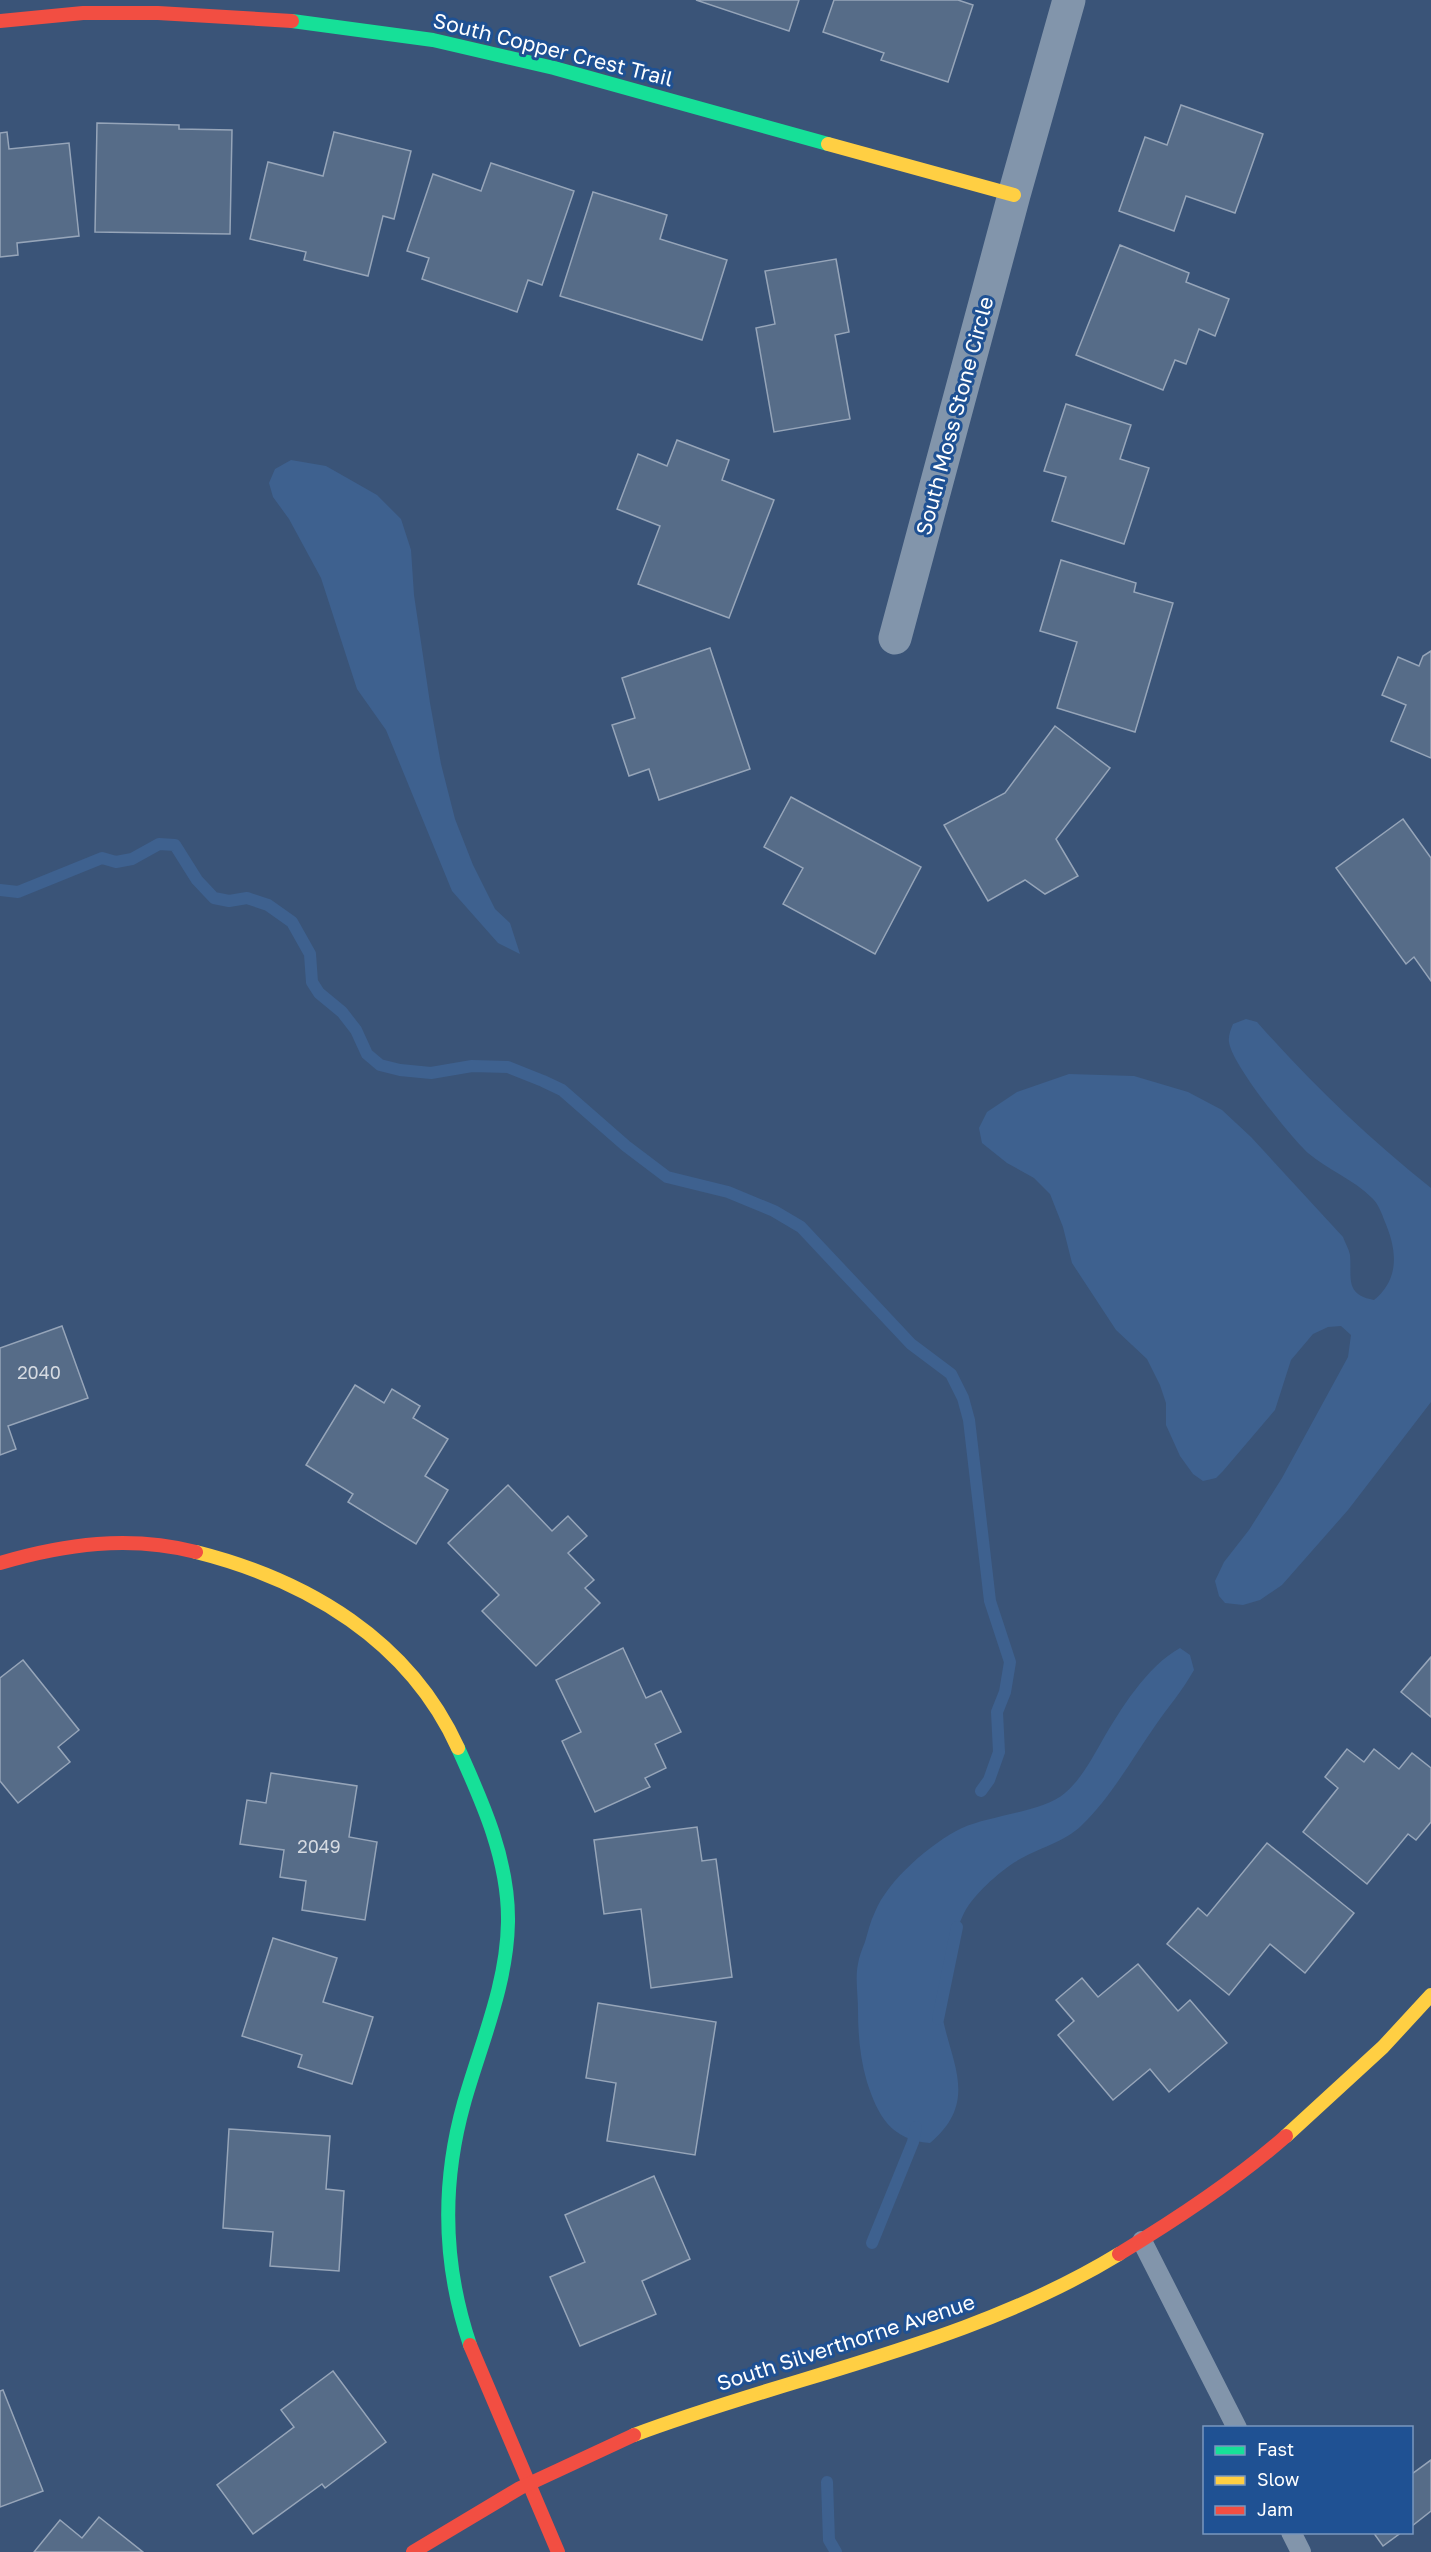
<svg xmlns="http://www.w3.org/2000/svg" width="1431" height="2552" font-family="'Golos Text',sans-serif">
  <rect width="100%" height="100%" fill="#3a5478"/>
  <g fill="#3e618f">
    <polygon points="291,460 326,466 377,495 401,519 411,550 414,595 430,703 441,764 455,819 473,865 495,909 510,923 520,954 498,943 452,891 386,730 357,689 321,578 289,519 273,497 269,483 275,469"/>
    <path d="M1246,1019L1257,1022C1310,1082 1368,1138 1431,1188V1402L1348,1510L1282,1585L1260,1600L1243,1605L1225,1603L1219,1596L1215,1581L1224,1562L1249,1530L1282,1478L1348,1357L1351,1335L1341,1326L1328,1327L1313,1334L1291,1360L1275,1410L1223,1471L1216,1478L1203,1481L1193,1474L1180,1456L1166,1425V1403L1160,1385L1147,1359L1116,1330L1072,1263L1063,1227L1050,1194L1034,1178L1007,1163L982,1143L979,1128L987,1112L1017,1092L1069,1074L1134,1076L1188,1092L1222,1110L1251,1137L1343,1237C1345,1243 1349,1249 1350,1255C1352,1277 1344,1295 1374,1300C1400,1279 1397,1250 1385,1222C1382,1214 1378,1203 1372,1198C1353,1179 1328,1170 1308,1153C1290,1136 1232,1065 1229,1042C1228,1036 1231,1029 1233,1024Z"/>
    <path d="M1180,1648L1190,1655L1194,1670C1183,1690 1168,1707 1155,1726C1132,1759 1111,1797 1082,1825C1064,1843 1037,1848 1015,1862C997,1874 974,1894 964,1913C956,1929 940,1979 940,1996C942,2053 986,2096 930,2143C891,2140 878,2116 867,2082C860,2058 858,2034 858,2010C858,1995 855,1978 858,1964C859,1957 862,1949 865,1942C868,1932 870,1922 875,1912C888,1880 931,1843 962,1828C991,1815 1043,1812 1065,1793C1082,1778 1091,1760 1102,1741C1120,1710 1147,1666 1180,1648Z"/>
  </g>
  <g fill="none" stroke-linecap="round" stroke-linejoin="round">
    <g stroke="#3e618f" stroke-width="12">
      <polyline points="0,890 18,892 102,858 116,862 132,859 159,844 175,845 197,880 214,898 229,901 247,898 268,905 292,922 310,954 312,982 319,993 342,1012 356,1030 367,1054 380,1065 400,1070 431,1073 472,1066 508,1067 543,1081 562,1090 626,1146 667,1177 728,1192 774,1211 801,1227 911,1344 951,1374 963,1398 969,1420 990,1601 1010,1662 1005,1692 997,1712 999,1752 989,1780 981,1791"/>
      <polyline points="938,2019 957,1927"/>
      <polyline points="872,2243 913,2142 916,2127"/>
      <polyline points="827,2482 829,2540 836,2552"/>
    </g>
  </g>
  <g fill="#566c88" stroke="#96a5b9" stroke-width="1.5">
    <polygon points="696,0 799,0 789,31"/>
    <polygon points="834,0 958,0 973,5 948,82 881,60 884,53 823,32"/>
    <polygon points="1181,105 1263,134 1235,213 1186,196 1174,231 1119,211 1145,137 1167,145"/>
    <polygon points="97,123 179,125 179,129 232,130 230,234 95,232"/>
    <polygon points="7,132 9,149 69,143 79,236 17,243 18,255 0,257 0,133"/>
    <polygon points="334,132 411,151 394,219 383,216 368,276 304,260 306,252 250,239 268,162 323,176"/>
    <polygon points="491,163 574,191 542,285 528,280 517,312 422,279 429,258 407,251 433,174 481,191"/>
    <polygon points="593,192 667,215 660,239 727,260 702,340 560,296"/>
    <polygon points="1120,245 1189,273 1186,282 1229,299 1215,336 1199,329 1186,364 1175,360 1163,390 1076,355"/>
    <polygon points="836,259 849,332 835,335 850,419 774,432 756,328 775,324 765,271"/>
    <polygon points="1066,404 1131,425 1120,459 1149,468 1124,544 1052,521 1066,477 1044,471"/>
    <polygon points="677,440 729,460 722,480 774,500 729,618 638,584 660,526 617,509 638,454 667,466"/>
    <polygon points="1061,560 1136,583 1134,592 1173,603 1135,732 1057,708 1077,642 1040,631"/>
    <polygon points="710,648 750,769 659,800 649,769 629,776 612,725 635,718 622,678"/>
    <polygon points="1431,651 1431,758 1391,741 1406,705 1382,695 1398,657 1419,666 1423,656"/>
    <polygon points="1055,726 1110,768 1056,839 1078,876 1045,894 1025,880 988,901 944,825 1005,793"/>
    <polygon points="791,797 921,867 875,954 783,904 803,868 764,847"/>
    <polygon points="1403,819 1431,858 1431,981 1414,957 1406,964 1336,868"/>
    <polygon points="62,1326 88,1398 8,1426 16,1449 0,1455 0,1348"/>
    <polygon points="355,1385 384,1403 392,1389 420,1406 413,1418 448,1439 425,1476 448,1490 416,1544 348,1502 353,1494 306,1465"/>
    <polygon points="508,1485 552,1531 568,1516 587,1536 568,1553 594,1580 585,1588 600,1603 536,1666 482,1611 499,1595 448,1543"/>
    <polygon points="623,1648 646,1698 661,1691 681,1732 655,1744 666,1768 645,1778 650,1787 595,1812 562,1741 581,1732 556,1680"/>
    <polygon points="1431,1657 1431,1717 1401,1692"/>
    <polygon points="23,1660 79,1730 58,1747 70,1762 18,1803 0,1781 0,1678"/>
    <polygon points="1347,1749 1364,1762 1374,1749 1399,1769 1412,1753 1431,1768 1431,1822 1416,1840 1408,1834 1367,1884 1303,1832 1338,1788 1325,1777"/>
    <polygon points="271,1773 357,1786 349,1837 377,1842 365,1920 302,1910 306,1881 280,1877 284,1850 240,1844 247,1800 266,1803"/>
    <polygon points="697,1827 702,1861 716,1859 732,1977 651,1988 641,1909 604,1914 594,1840"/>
    <polygon points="1267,1843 1354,1913 1305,1973 1270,1944 1229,1995 1167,1944 1198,1908 1207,1916"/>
    <polygon points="273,1938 337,1958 323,2002 373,2017 352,2084 298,2067 302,2055 242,2036"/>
    <polygon points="1138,1964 1178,2011 1190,2000 1227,2043 1169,2092 1150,2069 1113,2100 1058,2035 1074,2021 1056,2000 1082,1978 1098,1997"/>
    <polygon points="598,2003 716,2022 695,2155 607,2141 616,2083 586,2078"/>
    <polygon points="229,2129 330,2136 326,2189 344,2191 339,2271 270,2266 273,2232 223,2228"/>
    <polygon points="654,2176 690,2259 642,2281 656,2314 580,2346 550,2277 585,2262 565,2215"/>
    <polygon points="333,2371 386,2442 325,2488 322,2484 253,2534 217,2485 294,2427 281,2410"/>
    <polygon points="3,2390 43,2491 0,2507 0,2391"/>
    <polygon points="1431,2460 1431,2511 1412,2526 1412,2474"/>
    <polygon points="99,2517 143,2552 34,2552 60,2520 82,2538"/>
    <polygon points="1373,2532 1402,2532 1383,2546"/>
  </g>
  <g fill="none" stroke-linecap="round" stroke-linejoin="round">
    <g stroke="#8295ab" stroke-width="20">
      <polyline points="1142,2241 1237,2428"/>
      <polyline points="1291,2532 1301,2552"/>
    </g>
    <polyline stroke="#8295ab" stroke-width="33" points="895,638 1014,195 1069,0"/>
    <g stroke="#16e098" stroke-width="14">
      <polyline points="292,21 433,40 554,68 828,144"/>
      <path d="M458,1748C483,1803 509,1861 508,1922C507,1985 481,2043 464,2103C441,2185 443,2265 470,2345"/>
    </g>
    <g stroke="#ffcf43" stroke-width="14">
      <polyline points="828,144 1014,195"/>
      <path d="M196,1552C307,1580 409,1640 458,1748"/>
      <polyline points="1286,2136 1383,2047 1431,1995"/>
      <path d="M634,2435C796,2374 970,2345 1119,2254"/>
    </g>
    <g stroke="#f24e42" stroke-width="14">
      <polyline points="0,21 83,13 158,13 292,21"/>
      <path d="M0,1563C65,1544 129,1535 196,1552"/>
      <path d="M1119,2254C1177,2219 1235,2181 1286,2136"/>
      <polyline points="470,2345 558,2552"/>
      <polyline points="413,2552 520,2488 634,2435"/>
    </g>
  </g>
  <g text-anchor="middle" stroke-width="6" stroke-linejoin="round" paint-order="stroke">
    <g font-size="18" fill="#d5dae1">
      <text x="39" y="1379">2040</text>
      <text x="319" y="1853">2049</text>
    </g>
    <g font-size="21" fill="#fff" stroke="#1f5193">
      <text transform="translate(553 50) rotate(14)" y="7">South Copper Crest Trail</text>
      <text transform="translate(955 416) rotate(-75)" y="7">South Moss Stone Circle</text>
      <text transform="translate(846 2343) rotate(-18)" y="7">South Silverthorne Avenue</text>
    </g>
  </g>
  <rect x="1203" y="2426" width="210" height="108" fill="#1f5193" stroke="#7997be" stroke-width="1.5"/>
  <rect x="1215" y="2446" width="30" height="9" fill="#16e098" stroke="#7997be" stroke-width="1.5"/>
  <text x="1257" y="2456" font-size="18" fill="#ffffff">Fast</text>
  <rect x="1215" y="2476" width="30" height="9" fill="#ffcf43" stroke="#7997be" stroke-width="1.5"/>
  <text x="1257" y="2486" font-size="18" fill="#ffffff">Slow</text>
  <rect x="1215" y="2506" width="30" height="9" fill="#f24e42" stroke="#7997be" stroke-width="1.5"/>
  <text x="1257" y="2516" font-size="18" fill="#ffffff">Jam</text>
</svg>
